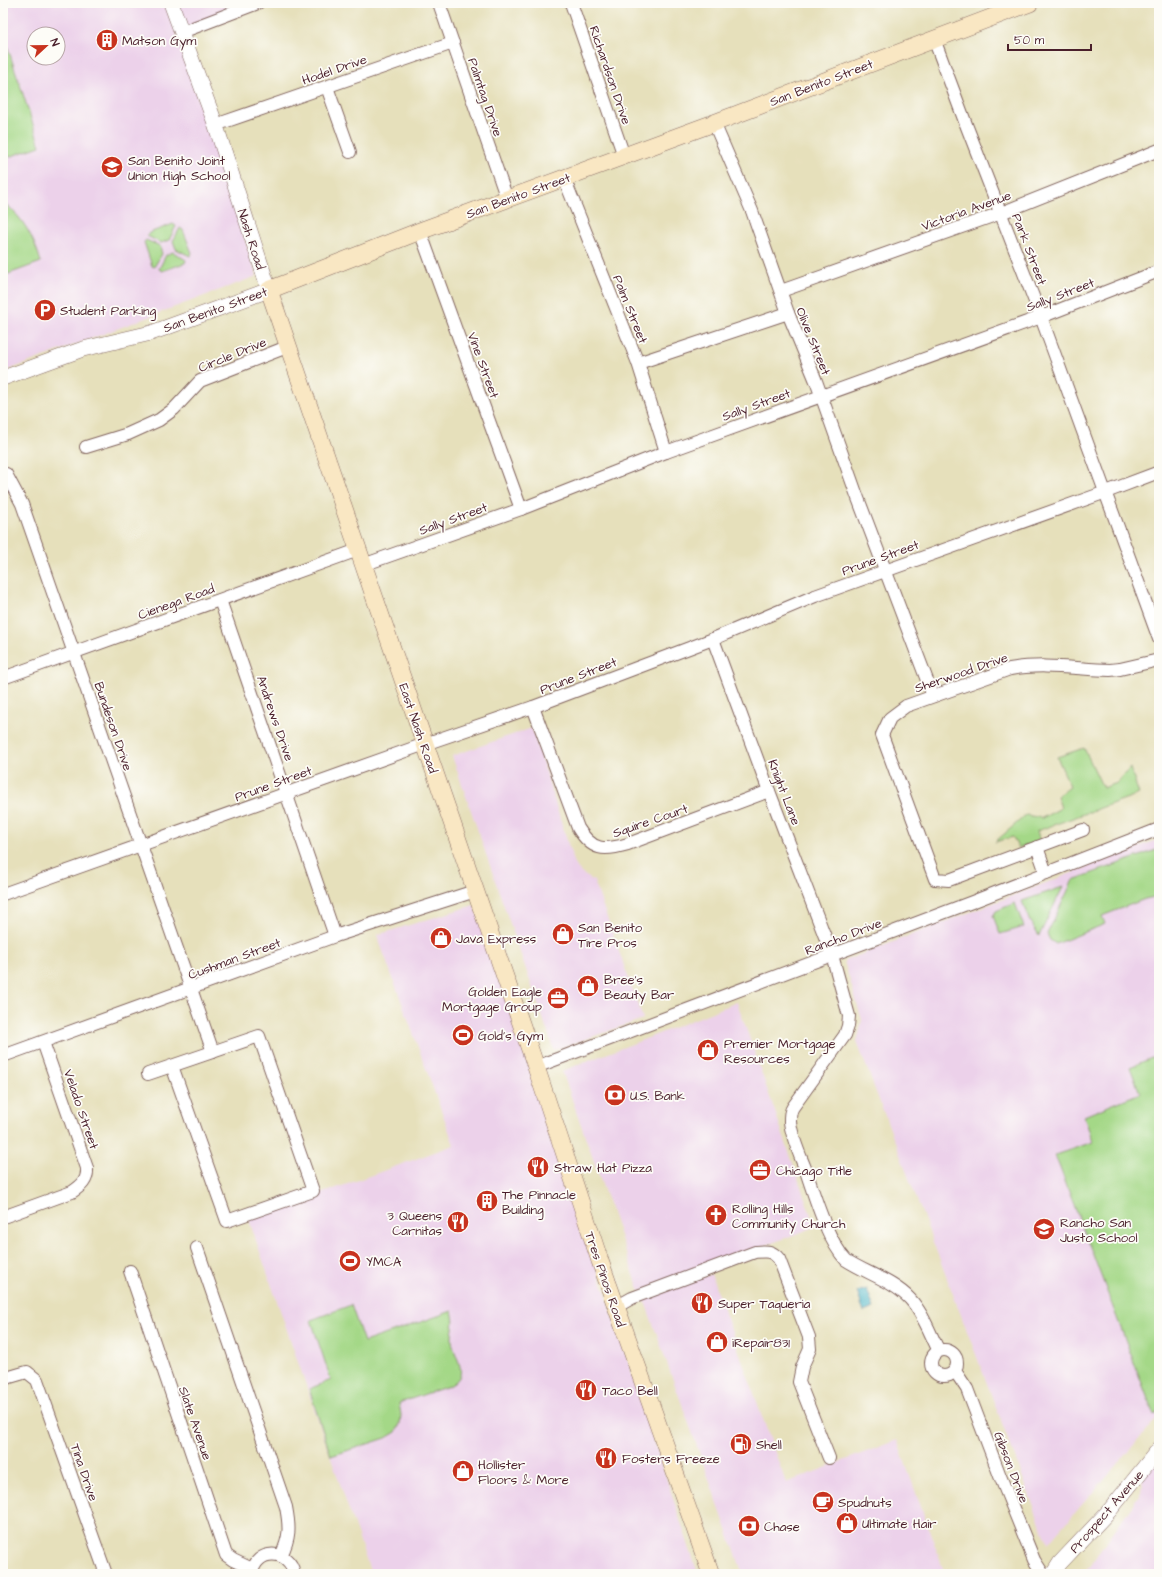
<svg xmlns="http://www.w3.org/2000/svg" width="1162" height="1577" font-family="'Architects Daughter',sans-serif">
  <rect width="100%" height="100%" fill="#fdfcf7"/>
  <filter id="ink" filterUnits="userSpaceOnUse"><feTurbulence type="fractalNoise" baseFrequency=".025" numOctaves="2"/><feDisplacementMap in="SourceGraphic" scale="8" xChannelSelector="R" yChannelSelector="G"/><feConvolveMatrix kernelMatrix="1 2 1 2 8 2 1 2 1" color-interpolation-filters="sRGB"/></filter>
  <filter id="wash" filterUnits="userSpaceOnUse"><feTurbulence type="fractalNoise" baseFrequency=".012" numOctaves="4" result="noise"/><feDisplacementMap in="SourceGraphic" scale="16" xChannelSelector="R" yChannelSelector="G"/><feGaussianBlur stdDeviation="0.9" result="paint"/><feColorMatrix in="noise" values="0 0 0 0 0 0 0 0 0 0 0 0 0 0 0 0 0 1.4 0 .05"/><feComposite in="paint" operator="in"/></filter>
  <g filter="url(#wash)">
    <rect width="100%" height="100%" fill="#e6e0bb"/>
    <g fill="#ecd1ea" fill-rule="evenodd">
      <path d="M3,3H253L176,32L257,276L3,372ZM34,34H58V58H34Z"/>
      <polygon points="532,728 574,863 581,873 594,881 643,1019 554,1050 452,756"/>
      <polygon points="1159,839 1159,1416 1048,1544 857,1042 862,1020 844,961"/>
      <polygon points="474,905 546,1112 698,1574 371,1574 249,1220 454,1145 377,935"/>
      <polygon points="737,1002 815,1227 640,1292 562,1071 653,1036"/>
      <polygon points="711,1274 786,1483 897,1440 945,1574 743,1574 644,1299"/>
      <polygon points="1159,1451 1159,1574 1084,1574 1141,1492 1144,1467"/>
    </g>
    <g fill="#a4d887" stroke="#777c59">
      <polygon points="3,33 40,146 3,159"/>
      <path d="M3,202C23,217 34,238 41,262L3,276Z"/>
      <polygon points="173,224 176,226 169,240 161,243 147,236 149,233"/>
      <polygon points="180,228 183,230 192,253 190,256 176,249 173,241"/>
      <polygon points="146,240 160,246 162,254 154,267 152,266 144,242"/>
      <polygon points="173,252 186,260 185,263 162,271 159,269 166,255"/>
      <polygon points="1084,748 1103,788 1117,783 1130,768 1139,794 1037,831 1040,841 1018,848 1013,837 995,842 1026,815 1042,818 1061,808 1057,796 1070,786 1057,757"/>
      <polygon points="1159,849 1159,896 1145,899 1102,916 1105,924 1056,944 1050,940 1047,934 1073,880"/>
      <polygon points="1063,887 1039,936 1030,922 1022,901"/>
      <polygon points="1015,903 1024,927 1000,934 993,916 996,911"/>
      <polygon points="1159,1055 1159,1409 1154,1415 1055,1155 1093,1142 1084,1116 1140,1093 1130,1067"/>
      <path d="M351,1305L364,1342L452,1311C456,1325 452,1327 452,1339C452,1356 473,1374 449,1386L399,1403L401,1415L400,1424L396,1432L386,1438L331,1456L309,1389L331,1380L311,1320Z"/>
    </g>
    <polygon fill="#49b4c6" stroke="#4a6a78" points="867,1289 874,1308 864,1312 857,1292"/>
  </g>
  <g filter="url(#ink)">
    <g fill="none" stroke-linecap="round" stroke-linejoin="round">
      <g stroke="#81635d" stroke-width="14">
        <g id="minor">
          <polyline points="439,3 507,199"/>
          <polyline points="571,3 624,156"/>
          <polyline points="182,32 258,3"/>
          <polyline points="934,39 967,127 1041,317 1159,639"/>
          <polyline points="327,87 350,152"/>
          <polyline points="224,122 453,43"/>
          <polyline points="714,123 752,211 788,313 816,381 856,493 933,696"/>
          <polyline points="564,178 638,363 666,452"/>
          <polyline points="420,231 521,509"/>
          <polyline points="781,291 1001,213 1159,150"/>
          <polyline points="638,363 788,313"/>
          <polyline points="86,447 128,434 159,420 174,409 200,381 287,347"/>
          <polyline points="6,474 22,504 213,1052"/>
          <polyline points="363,565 521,509 666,452 1041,317 1159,271"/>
          <polyline points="220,600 335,936"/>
          <path d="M713,639L769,791L832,955L849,1016L848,1026L845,1035L793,1107C790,1111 790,1116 790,1122C792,1138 799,1153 805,1168C814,1194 827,1240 846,1260C866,1273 893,1281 910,1299C923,1313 930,1334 939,1351"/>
          <polyline points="3,678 358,550"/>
          <path d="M533,707L578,828C592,851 604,851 628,844L769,791"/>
          <path d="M1083,830L949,880L935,879L882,735L890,718L906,706L1010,669C1044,663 1076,669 1110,670L1120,669L1159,660"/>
          <polyline points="1037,847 1046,873"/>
          <polyline points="3,894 425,744 533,707 713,639 815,596 1106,492 1159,472"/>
          <polyline points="3,1056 335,936 475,891"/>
          <polyline points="536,1067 972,902 1159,829"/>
          <polyline points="148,1074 259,1036 313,1191 227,1221 172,1066"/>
          <path d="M3,1217L72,1192C81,1186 88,1181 87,1168L43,1042"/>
          <path d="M197,1248L286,1507C290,1528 290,1537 281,1556"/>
          <polyline points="130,1271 226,1555 233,1560 252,1569"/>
          <path d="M616,1307L632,1298L755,1252C766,1251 772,1250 779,1259L809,1337L810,1349L802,1367L799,1382L829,1458"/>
          <circle cx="944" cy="1363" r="13"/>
          <polyline points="955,1371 967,1389 1000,1476 1034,1560 1043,1574"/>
          <polyline points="3,1379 27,1372 37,1380 106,1574"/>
          <path d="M252,1574C255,1548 290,1548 294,1574"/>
        </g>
      </g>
      <g stroke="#81635d" stroke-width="16">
        <g id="tertiary">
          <polyline points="3,378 83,349 151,333 269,290 215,123 171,3"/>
          <polyline points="1053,1574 1060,1563 1110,1510 1159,1449"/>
        </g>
      </g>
      <g stroke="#81635d" stroke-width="18">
        <polyline id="secondary" points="711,1574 600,1261 536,1067 269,290 420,231 714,123 1030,3"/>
      </g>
      <use href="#minor" stroke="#fff" stroke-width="12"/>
      <use href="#tertiary" stroke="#fff" stroke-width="15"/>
      <use href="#secondary" stroke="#f9e7c3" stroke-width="17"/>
    </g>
  </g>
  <defs>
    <g id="building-disc" transform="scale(1.15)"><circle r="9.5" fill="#c8321e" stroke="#fdfcf7"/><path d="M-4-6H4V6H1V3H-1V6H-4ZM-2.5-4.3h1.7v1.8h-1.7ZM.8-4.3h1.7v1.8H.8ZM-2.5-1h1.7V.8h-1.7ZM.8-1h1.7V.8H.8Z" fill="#fff"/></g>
    <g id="school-disc" transform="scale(1.15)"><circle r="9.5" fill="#c8321e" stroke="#fdfcf7"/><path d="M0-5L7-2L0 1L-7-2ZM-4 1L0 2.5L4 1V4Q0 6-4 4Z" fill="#fff"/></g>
    <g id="parking-disc" transform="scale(1.15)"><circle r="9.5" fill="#c8321e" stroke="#fdfcf7"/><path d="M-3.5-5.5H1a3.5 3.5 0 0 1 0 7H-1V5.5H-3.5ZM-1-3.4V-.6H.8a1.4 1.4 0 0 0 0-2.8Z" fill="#fff"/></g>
    <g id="shop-disc" transform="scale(1.15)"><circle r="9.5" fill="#c8321e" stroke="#fdfcf7"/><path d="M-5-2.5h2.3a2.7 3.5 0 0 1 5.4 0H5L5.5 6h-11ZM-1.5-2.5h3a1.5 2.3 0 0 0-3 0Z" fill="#fff"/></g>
    <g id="office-disc" transform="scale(1.15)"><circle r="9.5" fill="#c8321e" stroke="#fdfcf7"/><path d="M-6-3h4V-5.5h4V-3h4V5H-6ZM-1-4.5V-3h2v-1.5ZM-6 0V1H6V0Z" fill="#fff"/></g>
    <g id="stadium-disc" transform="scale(1.15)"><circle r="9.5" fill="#c8321e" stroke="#fdfcf7"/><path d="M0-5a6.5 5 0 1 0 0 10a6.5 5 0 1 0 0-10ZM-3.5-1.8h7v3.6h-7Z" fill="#fff"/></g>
    <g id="bank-disc" transform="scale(1.15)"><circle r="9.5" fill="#c8321e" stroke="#fdfcf7"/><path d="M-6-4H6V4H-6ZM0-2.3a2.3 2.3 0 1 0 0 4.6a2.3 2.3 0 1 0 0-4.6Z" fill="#fff"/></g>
    <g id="restaurant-disc" transform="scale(1.15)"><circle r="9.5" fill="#c8321e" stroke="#fdfcf7"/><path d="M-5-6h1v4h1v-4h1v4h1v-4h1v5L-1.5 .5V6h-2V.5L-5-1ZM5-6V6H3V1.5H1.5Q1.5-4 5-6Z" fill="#fff"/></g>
    <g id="church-disc" transform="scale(1.15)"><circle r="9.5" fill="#c8321e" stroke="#fdfcf7"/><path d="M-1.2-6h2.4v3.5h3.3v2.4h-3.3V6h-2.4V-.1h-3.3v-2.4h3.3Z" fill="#fff"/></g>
    <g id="fuel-disc" transform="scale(1.15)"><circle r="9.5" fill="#c8321e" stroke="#fdfcf7"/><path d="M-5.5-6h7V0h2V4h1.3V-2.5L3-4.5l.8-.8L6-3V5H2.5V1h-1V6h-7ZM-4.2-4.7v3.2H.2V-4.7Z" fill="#fff"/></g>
    <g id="cafe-disc" transform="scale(1.15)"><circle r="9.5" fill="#c8321e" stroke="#fdfcf7"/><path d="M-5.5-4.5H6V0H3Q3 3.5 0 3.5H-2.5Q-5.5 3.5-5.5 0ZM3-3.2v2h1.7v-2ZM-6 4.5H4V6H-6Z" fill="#fff"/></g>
  </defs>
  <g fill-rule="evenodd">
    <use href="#building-disc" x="107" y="40"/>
    <use href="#school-disc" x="112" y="167"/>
    <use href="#parking-disc" x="45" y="310"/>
    <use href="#shop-disc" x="563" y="934"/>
    <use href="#shop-disc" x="441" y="938"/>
    <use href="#shop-disc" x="588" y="986"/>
    <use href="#office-disc" x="558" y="998"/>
    <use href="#stadium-disc" x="463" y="1035"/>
    <use href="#shop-disc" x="708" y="1050"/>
    <use href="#bank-disc" x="615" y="1095"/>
    <use href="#restaurant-disc" x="538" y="1167"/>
    <use href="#office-disc" x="760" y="1170"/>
    <use href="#building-disc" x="487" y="1201"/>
    <use href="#church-disc" x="716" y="1215"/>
    <use href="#restaurant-disc" x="458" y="1222"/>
    <use href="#school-disc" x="1044" y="1229"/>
    <use href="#stadium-disc" x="350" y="1261"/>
    <use href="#restaurant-disc" x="702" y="1303"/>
    <use href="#shop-disc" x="717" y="1342"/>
    <use href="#restaurant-disc" x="586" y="1390"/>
    <use href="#fuel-disc" x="741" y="1444"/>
    <use href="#restaurant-disc" x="606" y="1458"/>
    <use href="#shop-disc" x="463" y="1471"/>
    <use href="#cafe-disc" x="823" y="1502"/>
    <use href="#shop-disc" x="847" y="1523"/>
    <use href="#bank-disc" x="749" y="1526"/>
  </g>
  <g text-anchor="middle" stroke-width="3.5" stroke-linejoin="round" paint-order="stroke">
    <g font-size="13" fill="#4a1f2b" stroke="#fdfcf7" text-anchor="start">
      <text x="122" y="45">Matson Gym</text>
      <text x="128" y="165">San Benito Joint<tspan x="128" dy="15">Union High School</tspan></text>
      <text x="60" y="315">Student Parking</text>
      <text x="578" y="932">San Benito<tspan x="578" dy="15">Tire Pros</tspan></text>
      <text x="456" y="943">Java Express</text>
      <text x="604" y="984">Bree's<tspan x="604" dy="15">Beauty Bar</tspan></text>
      <text x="542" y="996" text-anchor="end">Golden Eagle<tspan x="542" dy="15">Mortgage Group</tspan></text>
      <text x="478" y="1040">Gold's Gym</text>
      <text x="724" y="1048">Premier Mortgage<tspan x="724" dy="15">Resources</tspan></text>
      <text x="630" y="1100">U.S. Bank</text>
      <text x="554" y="1172">Straw Hat Pizza</text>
      <text x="776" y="1175">Chicago Title</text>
      <text x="502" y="1199">The Pinnacle<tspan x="502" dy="15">Building</tspan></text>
      <text x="732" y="1213">Rolling Hills<tspan x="732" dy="15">Community Church</tspan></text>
      <text x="442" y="1220" text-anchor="end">3 Queens<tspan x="442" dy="15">Carnitas</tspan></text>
      <text x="1060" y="1227">Rancho San<tspan x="1060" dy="15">Justo School</tspan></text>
      <text x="366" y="1266">YMCA</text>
      <text x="718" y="1308">Super Taqueria</text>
      <text x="732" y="1347">iRepair831</text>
      <text x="602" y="1395">Taco Bell</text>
      <text x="756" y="1449">Shell</text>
      <text x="622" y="1463">Fosters Freeze</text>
      <text x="478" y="1469">Hollister<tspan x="478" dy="15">Floors &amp; More</tspan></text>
      <text x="838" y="1507">Spudnuts</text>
      <text x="862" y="1528">Ultimate Hair</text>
      <text x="764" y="1531">Chase</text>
    </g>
    <g font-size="13" fill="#4a1f2b" stroke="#fdfcf7">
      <text transform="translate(334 69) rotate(-19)" y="5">Hodel Drive</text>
      <text transform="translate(611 75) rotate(71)" y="5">Richardson Drive</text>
      <text transform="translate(821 82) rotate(-21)" y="5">San Benito Street</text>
      <text transform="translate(486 97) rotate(71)" y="5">Palmtag Drive</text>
      <text transform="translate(518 195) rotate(-20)" y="5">San Benito Street</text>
      <text transform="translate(966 210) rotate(-20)" y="5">Victoria Avenue</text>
      <text transform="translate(252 239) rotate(72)" y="5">Nash Road</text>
      <text transform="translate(1030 249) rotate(69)" y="5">Park Street</text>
      <text transform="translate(1060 294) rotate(-21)" y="5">Sally Street</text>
      <text transform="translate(215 309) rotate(-20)" y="5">San Benito Street</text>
      <text transform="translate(631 309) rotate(68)" y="5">Palm Street</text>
      <text transform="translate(814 341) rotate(68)" y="5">Olive Street</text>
      <text transform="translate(232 354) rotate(-22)" y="5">Circle Drive</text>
      <text transform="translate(484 365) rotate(70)" y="5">Vine Street</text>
      <text transform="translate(756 404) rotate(-20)" y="5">Sally Street</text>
      <text transform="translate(453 518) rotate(-20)" y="5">Sally Street</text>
      <text transform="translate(880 557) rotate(-20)" y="5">Prune Street</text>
      <text transform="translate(176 601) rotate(-20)" y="5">Cienega Road</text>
      <text transform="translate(961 672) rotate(-19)" y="5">Sherwood Drive</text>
      <text transform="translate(578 675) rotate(-21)" y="5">Prune Street</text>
      <text transform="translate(276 718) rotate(71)" y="5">Andrews Drive</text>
      <text transform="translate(114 726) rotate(71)" y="5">Bundeson Drive</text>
      <text transform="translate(419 728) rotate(71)" y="5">East Nash Road</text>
      <text transform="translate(273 783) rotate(-20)" y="5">Prune Street</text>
      <text transform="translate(785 792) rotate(69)" y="5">Knight Lane</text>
      <text transform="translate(650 820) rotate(-19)" y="5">Squire Court</text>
      <text transform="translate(843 936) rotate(-21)" y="5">Rancho Drive</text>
      <text transform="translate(234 958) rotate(-20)" y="5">Cushman Street</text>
      <text transform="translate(82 1109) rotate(71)" y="5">Velado Street</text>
      <text transform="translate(606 1279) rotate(71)" y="5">Tres Pinos Road</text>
      <text transform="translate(196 1423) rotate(71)" y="5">Slate Avenue</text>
      <text transform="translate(1012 1467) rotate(69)" y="5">Gibson Drive</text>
      <text transform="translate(85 1472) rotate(71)" y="5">Tina Drive</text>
      <text transform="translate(1106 1511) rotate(-49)" y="5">Prospect Avenue</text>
    </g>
  </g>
  <rect width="1162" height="1577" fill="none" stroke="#fdfcf7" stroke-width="16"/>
  <g transform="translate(46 46) rotate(68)"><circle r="19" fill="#fdfcf7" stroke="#b5a4a5"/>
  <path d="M0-3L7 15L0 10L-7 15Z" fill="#c8321e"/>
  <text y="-6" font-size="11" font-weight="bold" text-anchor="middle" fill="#4a1f2b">N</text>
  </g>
  <path d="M1008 44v6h83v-6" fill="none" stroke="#4a1f2b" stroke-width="2"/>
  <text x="1014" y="44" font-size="12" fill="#4a1f2b" stroke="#fdfcf7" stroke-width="3" paint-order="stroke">50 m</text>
</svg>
